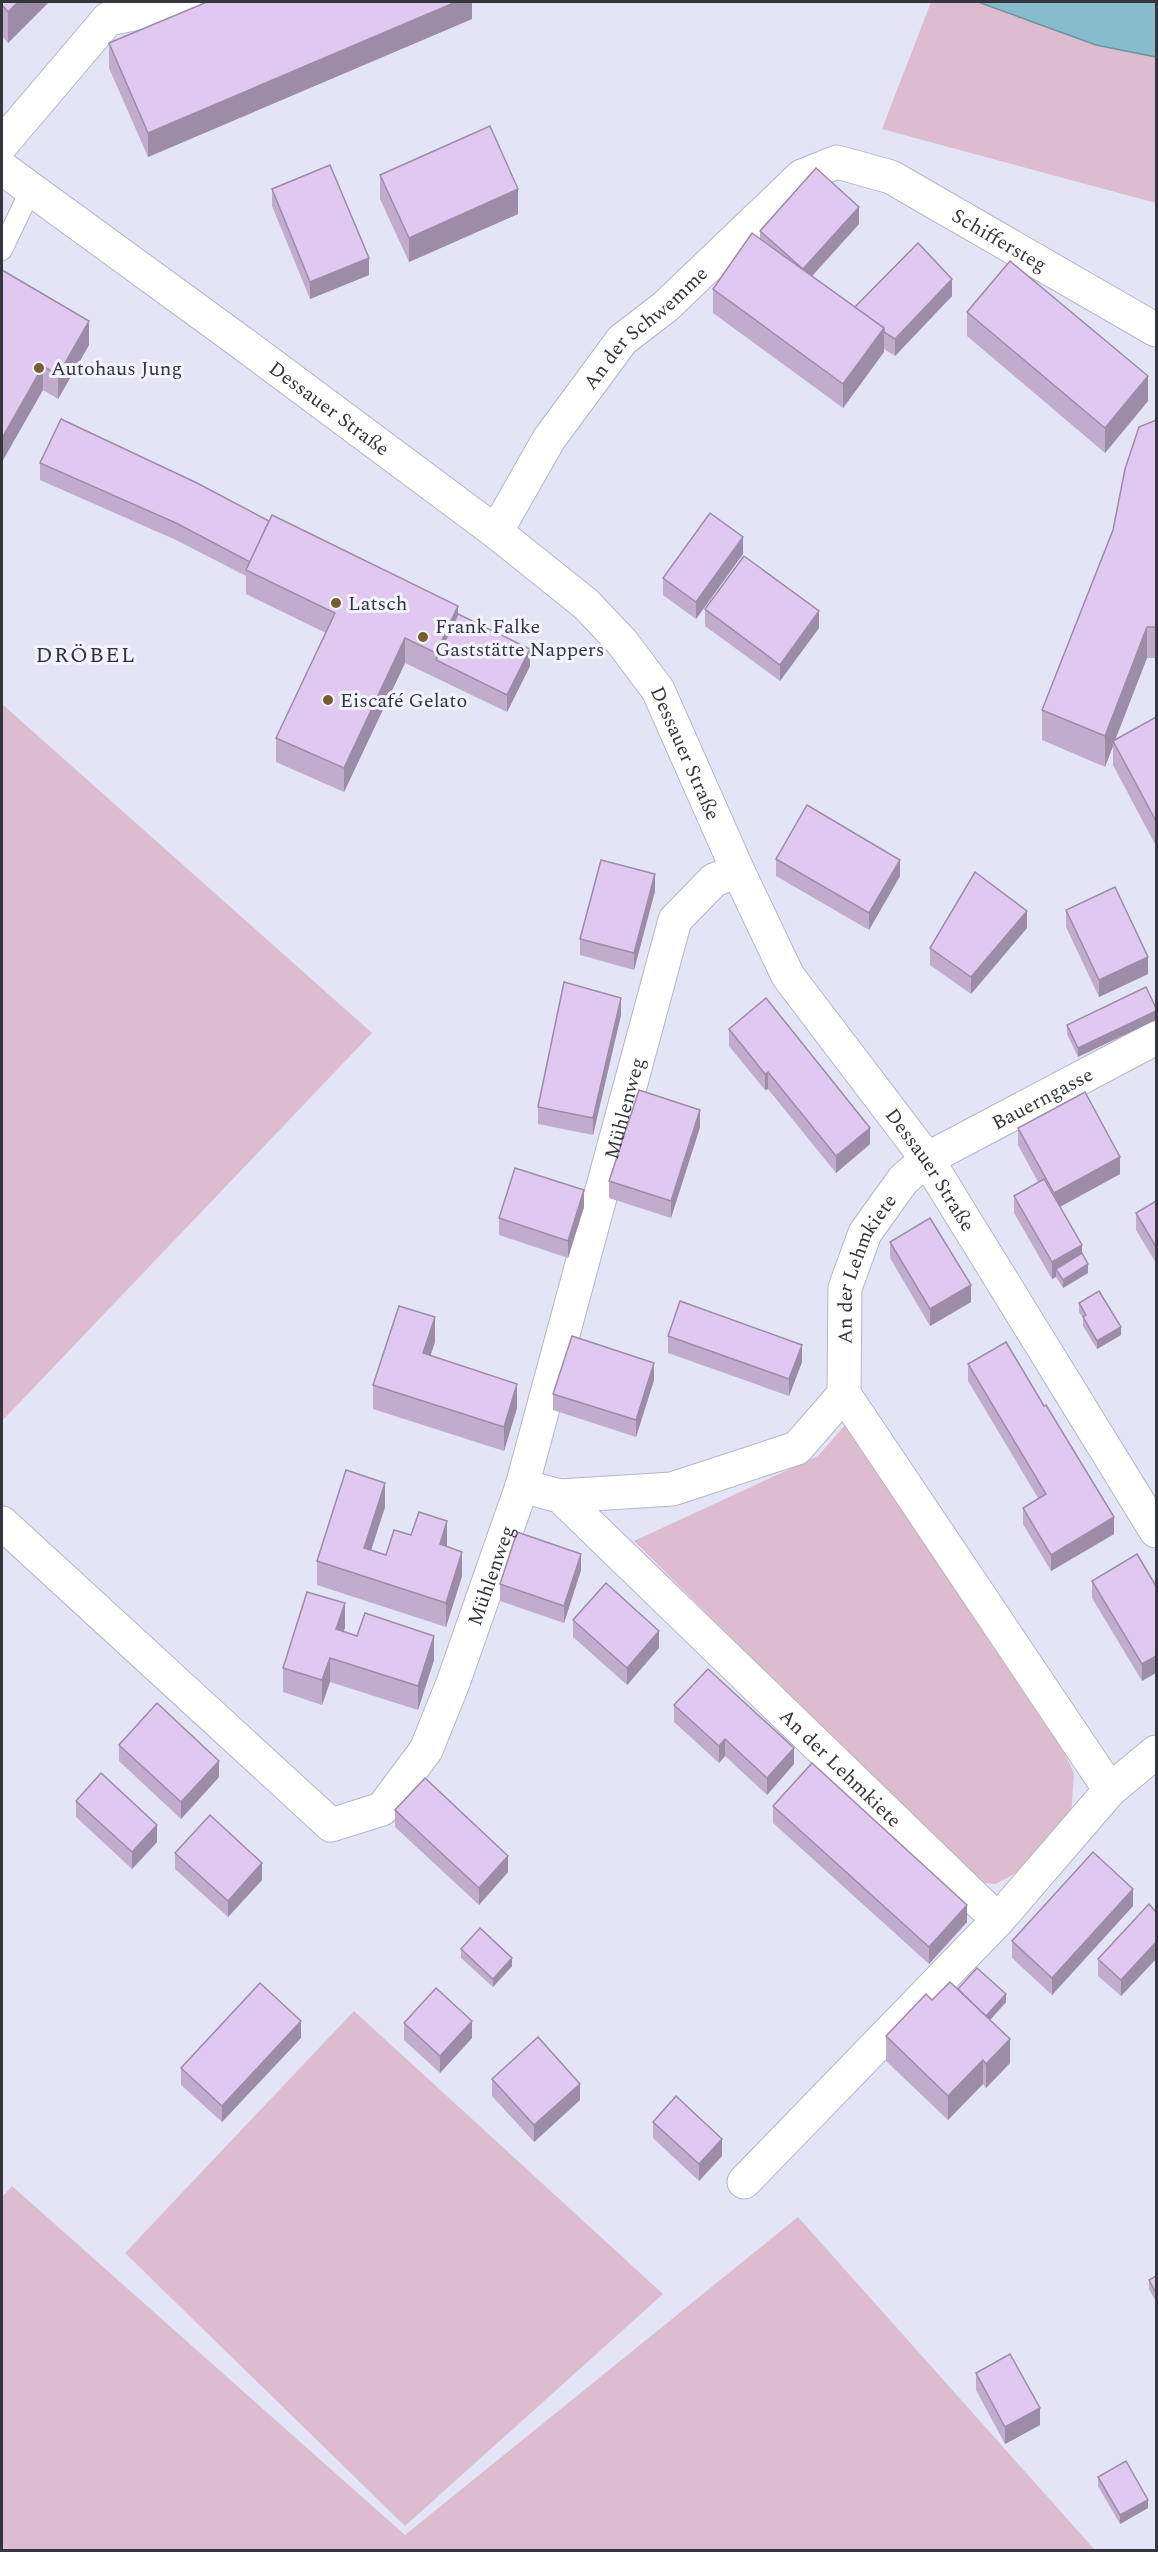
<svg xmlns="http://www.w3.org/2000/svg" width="1158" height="2552" font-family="Spectral,serif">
  <rect width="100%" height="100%" fill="#e3e5f7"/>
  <g fill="#dcbcce">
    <polygon points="931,2 978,2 1096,45 1156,57 1156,203 882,129"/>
    <polygon points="2,704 372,1033 2,1421"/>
    <polygon points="845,1425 1049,1722 1074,1773 1071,1817 1030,1866 995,1884 977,1882 634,1541 818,1456"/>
    <polygon points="354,2011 663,2294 405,2526 125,2253"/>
    <polygon points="12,2186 405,2535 798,2217 1095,2550 2,2550 2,2197"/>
  </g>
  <polygon fill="#86bccb" stroke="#6e94a0" stroke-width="1.5" points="978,2 1156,2 1156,57 1096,45"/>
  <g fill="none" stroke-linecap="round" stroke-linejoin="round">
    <g stroke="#b3b6c7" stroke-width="22">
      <polyline id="service" points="2,250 31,189"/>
    </g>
    <g stroke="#b3b6c7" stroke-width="35">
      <g id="minor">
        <polyline points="2,144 108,19 194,2"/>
        <path id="s1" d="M496,532L549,439L622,340L665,307L802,176L837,162L891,177L1156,330"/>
        <path id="s2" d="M844,1394L845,1288L865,1233L903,1180L927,1159L1156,1038"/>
        <path id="s3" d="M522,1486L560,1496L998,1920L1110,1790L844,1394L797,1448L672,1489L560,1496"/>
        <path id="s4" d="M2,1523L331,1825L382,1809L426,1750L453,1683L522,1486L675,920L714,880L738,871"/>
        <polyline points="1110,1790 1156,1752"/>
        <polyline points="744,2182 998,1920"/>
      </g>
    </g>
    <g stroke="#b3b6c7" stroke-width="35">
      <g id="secondary">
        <path id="s5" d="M2,168L238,340L496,532L586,604L622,642L658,690L738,871L788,976L927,1159L1156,1531"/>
      </g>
    </g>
    <use href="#service" stroke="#fff" stroke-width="20"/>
    <use href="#minor" stroke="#fff" stroke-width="33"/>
    <use href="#secondary" stroke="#fff" stroke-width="33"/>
  </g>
  <g fill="#c1acce">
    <polygon points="2,2 49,2 8,43 2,36"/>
    <polygon points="472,2 472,19 148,157 109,68 109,43"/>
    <polygon points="380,175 518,214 409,262 380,199"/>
    <polygon points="272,189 369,275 310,299 272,206"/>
    <polygon points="859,224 812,276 855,307 952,296 895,356 884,349 884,352 843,408 713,313 713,289 760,239 760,231"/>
    <polygon points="2,270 89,345 58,399 43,390"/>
    <polygon points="967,312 1148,401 1105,453 967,336"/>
    <polygon points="1156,420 1156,658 1147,658 1115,739 1156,717 1156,846 1113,765 1113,746 1105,767 1042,740 1042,710"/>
    <polygon points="40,463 269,521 458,614 530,666 507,712 405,663 344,792 276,762 276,738 326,633 246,594 246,576 176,540 40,480"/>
    <polygon points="743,554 696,619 663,595 663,578"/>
    <polygon points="705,609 819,628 780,681 705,626"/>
    <polygon points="776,859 900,876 869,930 776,876"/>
    <polygon points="655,891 634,970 580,955 580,939"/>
    <polygon points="1066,910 1148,974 1099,997 1066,927"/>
    <polygon points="1027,928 971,994 930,965 930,948"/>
    <polygon points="1146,987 1078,1057 1067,1034 1067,1025"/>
    <polygon points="621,1015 593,1135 538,1124 538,1107"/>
    <polygon points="729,1029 870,1144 836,1173 768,1089 765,1090 729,1046"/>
    <polygon points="700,1127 671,1218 609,1198 609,1181"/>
    <polygon points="1018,1128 1120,1174 1060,1207 1082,1254 1088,1273 1063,1288 1056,1277 1052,1279 1014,1213 1014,1196 1038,1182 1018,1145"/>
    <polygon points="1156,1201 1156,1263 1136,1230 1136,1213"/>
    <polygon points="584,1207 568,1258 499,1235 499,1218"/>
    <polygon points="890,1242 971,1302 930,1326 890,1258"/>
    <polygon points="1079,1303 1121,1335 1097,1349 1083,1326 1083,1318 1079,1312"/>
    <polygon points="668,1336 802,1362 789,1396 668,1353"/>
    <polygon points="435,1342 430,1356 517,1408 504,1451 373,1409 373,1385"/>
    <polygon points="968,1364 1044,1406 1114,1534 1051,1571 1023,1524 1023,1508 1038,1498 968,1381"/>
    <polygon points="654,1380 636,1437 553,1410 553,1394"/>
    <polygon points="385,1507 371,1550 386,1555 447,1547 462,1576 446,1627 317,1585 317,1561"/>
    <polygon points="581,1570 564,1623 500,1601 500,1584"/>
    <polygon points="1092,1581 1156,1586 1142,1681 1092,1598"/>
    <polygon points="573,1620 659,1648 627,1685 573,1637"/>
    <polygon points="345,1628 343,1631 434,1660 418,1710 330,1682 322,1705 283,1692 283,1668"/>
    <polygon points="674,1705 794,1764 767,1795 725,1756 719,1763 674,1722"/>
    <polygon points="119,1745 219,1777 181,1819 119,1761"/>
    <polygon points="76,1801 157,1842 132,1869 76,1817"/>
    <polygon points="773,1806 967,1922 929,1964 773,1823"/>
    <polygon points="395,1810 508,1872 479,1905 395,1827"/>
    <polygon points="175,1853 262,1880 228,1917 175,1869"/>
    <polygon points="1133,1906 1052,1995 1012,1958 1012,1941"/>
    <polygon points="1156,1912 1156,1959 1121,1996 1098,1976 1098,1959"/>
    <polygon points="461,1949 512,1966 493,1987 461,1958"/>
    <polygon points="958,1989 1006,2002 990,2020 1010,2063 986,2088 983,2084 948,2120 886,2061 886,2036"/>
    <polygon points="404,2023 472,2038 440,2073 404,2040"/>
    <polygon points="301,2038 222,2122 181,2085 181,2068"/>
    <polygon points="492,2079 580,2100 534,2142 492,2096"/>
    <polygon points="653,2122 722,2156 699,2181 653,2138"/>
    <polygon points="1156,2276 1156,2302 1149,2289 1149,2280"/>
    <polygon points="976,2373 1040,2425 1005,2444 976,2390"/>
    <polygon points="1098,2477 1148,2508 1120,2524 1098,2486"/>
  </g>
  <g fill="#9d8ca8">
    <polygon points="18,2 49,2 8,43 8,12"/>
    <polygon points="456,2 472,2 472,19 148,157 148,133"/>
    <polygon points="518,189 518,214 409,262 409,238"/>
    <polygon points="859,207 859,224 803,286 803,269"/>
    <polygon points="369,258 369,275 310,299 310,282"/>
    <polygon points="952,279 952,296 895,356 895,339"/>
    <polygon points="89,321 89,345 58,399 58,375"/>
    <polygon points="884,328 884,352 843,408 843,384"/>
    <polygon points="43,366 43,390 2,462 2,438"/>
    <polygon points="1148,376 1148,401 1105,453 1105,428"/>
    <polygon points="743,537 743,554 696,619 696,602"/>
    <polygon points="458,606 458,631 436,660 436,677 436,653"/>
    <polygon points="819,611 819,628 780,681 780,665"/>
    <polygon points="1147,627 1147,658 1114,743 1113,741 1113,746 1105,767 1105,736"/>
    <polygon points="405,638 405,663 344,792 344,768"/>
    <polygon points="530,649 530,666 507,712 507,695"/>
    <polygon points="900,860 900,876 869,930 869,913"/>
    <polygon points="655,874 655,891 634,970 634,953"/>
    <polygon points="1027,911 1027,928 971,994 971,977"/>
    <polygon points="1148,957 1148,974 1099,997 1099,980"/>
    <polygon points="621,998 621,1015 593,1135 593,1118"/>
    <polygon points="1156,1011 1156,1020 1078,1057 1078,1048"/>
    <polygon points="768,1072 768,1089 765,1090 765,1074"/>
    <polygon points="700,1110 700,1127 671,1218 671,1201"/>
    <polygon points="870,1128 870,1144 836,1173 836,1156"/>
    <polygon points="1120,1157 1120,1174 1054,1210 1054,1193"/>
    <polygon points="584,1190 584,1207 568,1258 568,1241"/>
    <polygon points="1082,1245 1082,1262 1056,1269 1056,1277 1052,1279 1052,1262"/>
    <polygon points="1088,1264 1088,1273 1063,1288 1063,1280"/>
    <polygon points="971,1285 971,1302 930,1326 930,1309"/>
    <polygon points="435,1317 435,1342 423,1378 423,1353"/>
    <polygon points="1121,1327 1121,1335 1097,1349 1097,1341"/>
    <polygon points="802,1345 802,1362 789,1396 789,1379"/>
    <polygon points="654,1363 654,1380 636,1437 636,1420"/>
    <polygon points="517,1384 517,1408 504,1451 504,1427"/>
    <polygon points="385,1483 385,1507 364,1572 364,1548"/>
    <polygon points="1114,1517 1114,1534 1051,1571 1051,1555"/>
    <polygon points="447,1521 447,1546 440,1568 440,1544"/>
    <polygon points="462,1552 462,1576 446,1627 446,1603"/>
    <polygon points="581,1554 581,1570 564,1623 564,1606"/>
    <polygon points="345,1603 345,1628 336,1653 336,1629"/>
    <polygon points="659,1631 659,1648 627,1685 627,1668"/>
    <polygon points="434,1636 434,1660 418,1710 418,1686"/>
    <polygon points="1156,1656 1156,1673 1142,1681 1142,1664"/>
    <polygon points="330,1658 330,1682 322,1705 322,1680"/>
    <polygon points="725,1739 725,1756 719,1763 719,1746"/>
    <polygon points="794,1748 794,1764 767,1795 767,1778"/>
    <polygon points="219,1761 219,1777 181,1819 181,1802"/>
    <polygon points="157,1825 157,1842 132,1869 132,1852"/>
    <polygon points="508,1856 508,1872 479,1905 479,1888"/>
    <polygon points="262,1863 262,1880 228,1917 228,1901"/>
    <polygon points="1133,1889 1133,1906 1052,1995 1052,1978"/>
    <polygon points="967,1905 967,1922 929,1964 929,1947"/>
    <polygon points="1156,1942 1156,1959 1121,1996 1121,1980"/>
    <polygon points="512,1958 512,1966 493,1987 493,1979"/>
    <polygon points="1006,1994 1006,2002 983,2028 983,2019"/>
    <polygon points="301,2021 301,2038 222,2122 222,2106"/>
    <polygon points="472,2021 472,2038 440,2073 440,2056"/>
    <polygon points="1010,2039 1010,2063 986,2088 986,2064"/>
    <polygon points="983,2060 983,2084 948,2120 948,2096"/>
    <polygon points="580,2084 580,2100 534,2142 534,2125"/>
    <polygon points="722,2139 722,2156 699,2181 699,2164"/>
    <polygon points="1040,2408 1040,2425 1005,2444 1005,2427"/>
    <polygon points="1148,2500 1148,2508 1120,2524 1120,2515"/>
  </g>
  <g fill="#e0c8f0" stroke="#9d8ca8" stroke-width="1.5">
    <polygon points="2,2 18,2 8,12 2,5"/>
    <polygon points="207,2 456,2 148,133 109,43"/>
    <polygon points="490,126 518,189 409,238 380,175"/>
    <polygon points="330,165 369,258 310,282 272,189"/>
    <polygon points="816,168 859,207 803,269 760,231"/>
    <polygon points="752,233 884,328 843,384 713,289"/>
    <polygon points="918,243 952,279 895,339 884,332 884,328 855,307"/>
    <polygon points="1010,261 1148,376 1105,428 967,312"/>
    <polygon points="2,270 89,321 58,375 43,366 2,438"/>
    <polygon points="61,419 197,483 269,521 250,562 176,523 40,463"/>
    <polygon points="1156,420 1156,627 1147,627 1105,736 1042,710 1113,530 1125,469 1139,427"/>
    <polygon points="710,513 743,537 696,602 663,578"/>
    <polygon points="272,515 458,606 436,653 405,638 344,768 276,738 335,613 246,570"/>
    <polygon points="744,556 819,611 780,665 705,609"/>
    <polygon points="458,614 530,649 507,695 436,660"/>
    <polygon points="1156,717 1156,821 1113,741"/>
    <polygon points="807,805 900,860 869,913 776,859"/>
    <polygon points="601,860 655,874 634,953 580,939"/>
    <polygon points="975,872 1027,911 971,977 930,948"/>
    <polygon points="1115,887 1148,957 1099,980 1066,910"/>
    <polygon points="564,982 621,998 593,1118 538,1107"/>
    <polygon points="1146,987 1156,1008 1156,1011 1078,1048 1067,1025"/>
    <polygon points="766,998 870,1128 836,1156 768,1072 765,1074 729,1029"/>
    <polygon points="639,1090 700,1110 671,1201 609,1181"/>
    <polygon points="1085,1092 1120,1157 1054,1193 1018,1128"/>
    <polygon points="515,1168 584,1190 568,1241 499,1218"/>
    <polygon points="1044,1179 1082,1245 1052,1262 1014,1196"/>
    <polygon points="1156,1201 1156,1247 1136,1213"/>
    <polygon points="930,1218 971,1285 930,1309 890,1242"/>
    <polygon points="1082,1253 1088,1264 1063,1280 1056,1269"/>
    <polygon points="1099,1291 1121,1327 1097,1341 1083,1317 1086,1315 1079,1303"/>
    <polygon points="680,1301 802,1345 789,1379 668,1336"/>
    <polygon points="399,1306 435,1317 423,1353 517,1384 504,1427 373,1385"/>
    <polygon points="572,1336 654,1363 636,1420 553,1394"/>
    <polygon points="1006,1342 1044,1406 1046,1405 1114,1517 1051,1555 1023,1508 1046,1494 968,1364"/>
    <polygon points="346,1470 385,1483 364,1548 386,1555 394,1530 411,1535 419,1512 447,1521 440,1544 462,1552 446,1603 317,1561"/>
    <polygon points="517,1532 581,1554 564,1606 500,1584"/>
    <polygon points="1137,1554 1156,1586 1156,1656 1142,1664 1092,1581"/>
    <polygon points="606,1583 659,1631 627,1668 573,1620"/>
    <polygon points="307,1592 345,1603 336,1629 357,1636 365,1613 434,1636 418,1686 330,1658 322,1680 283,1668"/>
    <polygon points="708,1669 794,1748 767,1778 725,1739 719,1746 674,1705"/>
    <polygon points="157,1703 219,1761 181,1802 119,1745"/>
    <polygon points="812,1763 967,1905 929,1947 773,1806"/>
    <polygon points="101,1773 157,1825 132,1852 76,1801"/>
    <polygon points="425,1778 508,1856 479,1888 395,1810"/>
    <polygon points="210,1815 262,1863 228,1901 175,1853"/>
    <polygon points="1093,1852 1133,1889 1052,1978 1012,1941"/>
    <polygon points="1149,1904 1156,1912 1156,1942 1121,1980 1098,1959"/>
    <polygon points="480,1928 512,1958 493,1979 461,1949"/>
    <polygon points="977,1968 1006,1994 986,2016 958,1989"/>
    <polygon points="950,1982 1010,2039 986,2064 983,2060 948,2096 886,2036 926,1994 932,2000"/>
    <polygon points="260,1983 301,2021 222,2106 181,2068"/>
    <polygon points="436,1988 472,2021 440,2056 404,2023"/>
    <polygon points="538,2037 580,2084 534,2125 492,2079"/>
    <polygon points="676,2096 722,2139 699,2164 653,2122"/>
    <polygon points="1156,2276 1156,2293 1149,2280"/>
    <polygon points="1010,2354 1040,2408 1005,2427 976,2373"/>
    <polygon points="1126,2461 1148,2500 1120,2515 1098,2477"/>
  </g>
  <g fill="#785d2f" stroke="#f2f3fe" stroke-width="2">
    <circle cx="39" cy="368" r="6"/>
    <circle cx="336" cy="603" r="6"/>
    <circle cx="423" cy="637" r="6"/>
    <circle cx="328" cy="700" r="6"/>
  </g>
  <g text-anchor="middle" stroke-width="6" stroke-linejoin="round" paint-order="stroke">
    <g font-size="20" fill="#35363d" stroke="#f2f3fe">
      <text dy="7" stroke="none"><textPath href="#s1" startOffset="693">Schiffersteg</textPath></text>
      <text dy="7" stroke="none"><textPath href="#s1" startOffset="255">An der Schwemme</textPath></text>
      <text dy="7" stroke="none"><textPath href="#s5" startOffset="406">Dessauer Straße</textPath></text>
      <text dy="7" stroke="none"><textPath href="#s5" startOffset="910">Dessauer Straße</textPath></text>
      <text dy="7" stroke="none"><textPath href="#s2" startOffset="392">Bauerngasse</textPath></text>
      <text dy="7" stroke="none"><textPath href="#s4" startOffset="1246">Mühlenweg</textPath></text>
      <text dy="7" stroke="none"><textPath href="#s5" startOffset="1396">Dessauer Straße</textPath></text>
      <text dy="7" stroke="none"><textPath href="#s2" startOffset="130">An der Lehmkiete</textPath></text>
      <text dy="7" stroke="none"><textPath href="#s4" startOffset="760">Mühlenweg</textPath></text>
      <text dy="7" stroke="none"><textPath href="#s3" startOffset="430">An der Lehmkiete</textPath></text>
    </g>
    <g font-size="20" fill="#35363d" stroke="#f2f3fe" text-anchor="start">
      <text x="51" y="375">Autohaus Jung</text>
      <text x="348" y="610">Latsch</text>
      <text x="435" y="633">Frank Falke<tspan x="435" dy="23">Gaststätte Nappers</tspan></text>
      <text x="340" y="707">Eiscafé Gelato</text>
    </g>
    <g font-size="22" letter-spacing="1.5" fill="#313240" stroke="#f2f3fe">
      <text x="86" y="662">DRÖBEL</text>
    </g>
  </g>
  <rect width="1158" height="2552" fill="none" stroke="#35363d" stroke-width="6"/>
</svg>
